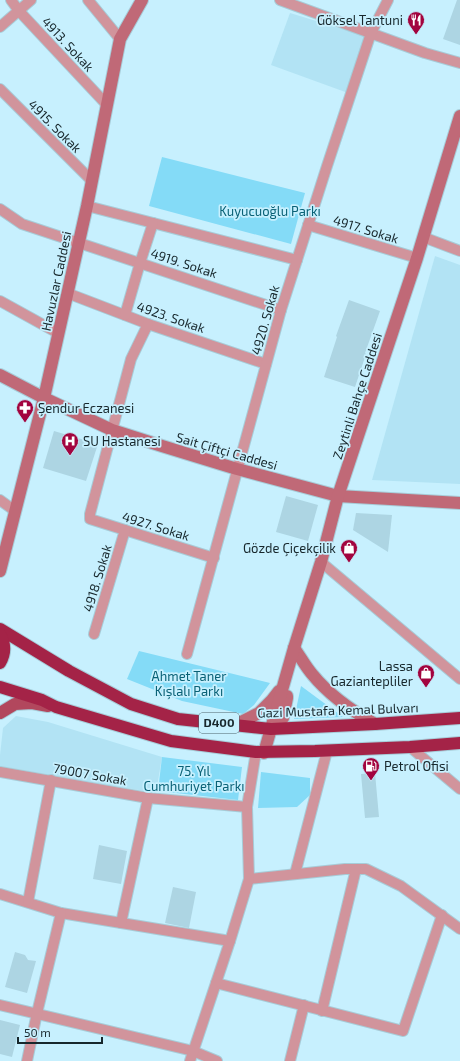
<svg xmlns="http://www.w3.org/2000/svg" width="460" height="1061" font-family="'Exo 2',sans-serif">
  <rect width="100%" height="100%" fill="#c7f0fe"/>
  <g fill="#b2e3f4">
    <polygon points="290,13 365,36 348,93 271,65"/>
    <polygon points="435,256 460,265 460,484 372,480"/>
    <polygon points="16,716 48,722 162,757 156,793 0,766 0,755 3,728"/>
  </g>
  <g fill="#84dbf7">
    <polygon points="162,157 305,193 291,244 149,206"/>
    <polygon points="139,651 270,683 254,705 243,714 182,701 127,679"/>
    <polygon points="301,686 343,717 294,719"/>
    <polygon points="162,757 242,767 238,800 158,791"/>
    <polygon points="261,772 310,778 310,795 297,807 258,808"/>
  </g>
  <g fill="#add5e3">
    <polygon points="457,0 460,0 460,45 443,39"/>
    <polygon points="349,300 380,311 365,353 366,354 355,387 324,377 337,337 336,336"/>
    <polygon points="54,431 98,444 86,481 43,468"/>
    <polygon points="286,496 318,505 308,541 276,532"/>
    <polygon points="356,513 392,515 388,552 353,530"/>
    <polygon points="375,773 379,817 365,818 361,774"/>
    <polygon points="99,845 127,851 121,884 93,879"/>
    <polygon points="173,887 196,892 189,928 165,923"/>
    <polygon points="15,952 25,955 28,960 36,961 27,993 5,987"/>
    <polygon points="0,1020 20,1025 12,1057 0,1054"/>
  </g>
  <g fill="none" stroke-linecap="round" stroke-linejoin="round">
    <g stroke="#a7ccd8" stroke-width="12">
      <g id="street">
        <polyline points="11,0 19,11 107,105"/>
        <polyline points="88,0 120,39"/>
        <polyline points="280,0 425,53 460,63"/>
        <polyline points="0,27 31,0"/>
        <polyline points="0,89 92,181"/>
        <polyline points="87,206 297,260"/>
        <polyline points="0,209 22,224 281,310"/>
        <polyline points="308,225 417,258"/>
        <polyline points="423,237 460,251"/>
        <polyline points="67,293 148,324 266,364"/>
        <polyline points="0,301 58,333"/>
        <polyline points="125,315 140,263 153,223"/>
        <polyline points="148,324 131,359 90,514 90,519 214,558"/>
        <polyline points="0,500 15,511"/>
        <polyline points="321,562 460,679"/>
        <polyline points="94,634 125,530"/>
        <polyline points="187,654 281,310 327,166 371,33 388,0"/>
        <polyline points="410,747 460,789"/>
        <polyline points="0,772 148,798 247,807"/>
        <polyline points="295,874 327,751"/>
        <polyline points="249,879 345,869 366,869 401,886 460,929"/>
        <polyline points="0,894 61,913 230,941"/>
        <polyline points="28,902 51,780"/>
        <polyline points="121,923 148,798"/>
        <polyline points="216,983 403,1031 442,915"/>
        <polyline points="0,1005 193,1051 217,1061"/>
        <polyline points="322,1011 356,869"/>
        <polyline points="27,1061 37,1013 61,913"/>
        <polyline points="190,1061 230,941 249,879 247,807 256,752"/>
        <polyline points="290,1061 304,1005"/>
      </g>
    </g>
    <g stroke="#a7ccd8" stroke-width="14">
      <g id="secondary">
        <polyline points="0,375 44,398 112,430 162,446 237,469 338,496 460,503"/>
        <polyline points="0,571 44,398 87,206 120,39 142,0"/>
        <path d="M294,648C300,656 305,666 312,674C329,695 352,711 375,724"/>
        <polyline points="235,725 259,713 272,700 279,691"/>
        <polyline points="271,729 283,718 287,698 287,696"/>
        <polyline points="264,753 294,648 321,562 338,496 417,258 460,116"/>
      </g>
    </g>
    <g stroke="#a7ccd8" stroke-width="14">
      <polyline id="primary" points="0,713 15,704 32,703 48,706"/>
    </g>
    <g stroke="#a7ccd8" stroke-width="14">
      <g id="highway">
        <polyline points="0,629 69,671 131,704 178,719 271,729 375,724 460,718"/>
        <path d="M0,634C5,643 6,653 0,663"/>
        <polyline points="0,687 42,700 56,707 171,741 256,752 315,751 410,747 460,743"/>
      </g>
    </g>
    <use href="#street" stroke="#d1949c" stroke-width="10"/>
    <use href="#secondary" stroke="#c06977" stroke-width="12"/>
    <use href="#primary" stroke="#b2475d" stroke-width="12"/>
    <use href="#highway" stroke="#a42347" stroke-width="12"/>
  </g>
  <defs>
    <g id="restaurant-pin" transform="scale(0.9)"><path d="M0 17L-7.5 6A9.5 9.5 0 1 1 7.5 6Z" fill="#a2043f" stroke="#c7f0fe"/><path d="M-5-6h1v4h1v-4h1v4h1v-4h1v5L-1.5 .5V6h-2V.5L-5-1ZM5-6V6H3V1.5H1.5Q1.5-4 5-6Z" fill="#fff"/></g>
    <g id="pharmacy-pin" transform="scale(0.9)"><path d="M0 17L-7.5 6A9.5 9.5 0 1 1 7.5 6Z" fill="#a2043f" stroke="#c7f0fe"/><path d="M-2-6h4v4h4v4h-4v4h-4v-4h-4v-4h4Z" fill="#fff"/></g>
    <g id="hospital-pin" transform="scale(0.9)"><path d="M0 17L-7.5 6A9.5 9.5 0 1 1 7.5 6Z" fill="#a2043f" stroke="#c7f0fe"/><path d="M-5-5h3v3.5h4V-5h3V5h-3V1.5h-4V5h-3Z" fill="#fff"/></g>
    <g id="shop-pin" transform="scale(0.9)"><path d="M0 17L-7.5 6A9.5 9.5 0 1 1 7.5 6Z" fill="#a2043f" stroke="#c7f0fe"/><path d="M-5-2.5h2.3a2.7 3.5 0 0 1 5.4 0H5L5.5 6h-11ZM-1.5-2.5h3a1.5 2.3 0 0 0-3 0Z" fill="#fff"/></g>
    <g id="fuel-pin" transform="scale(0.9)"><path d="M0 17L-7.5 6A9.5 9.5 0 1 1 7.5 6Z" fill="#a2043f" stroke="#c7f0fe"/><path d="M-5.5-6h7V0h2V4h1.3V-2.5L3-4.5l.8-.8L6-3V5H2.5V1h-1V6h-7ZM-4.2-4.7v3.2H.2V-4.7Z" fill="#fff"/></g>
  </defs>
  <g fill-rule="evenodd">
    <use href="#restaurant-pin" x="416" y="20"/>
    <use href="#pharmacy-pin" x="25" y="408"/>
    <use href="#hospital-pin" x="70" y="441"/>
    <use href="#shop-pin" x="349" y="548"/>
    <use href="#shop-pin" x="426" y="673"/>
    <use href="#fuel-pin" x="371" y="766"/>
  </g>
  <g text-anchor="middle" stroke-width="3.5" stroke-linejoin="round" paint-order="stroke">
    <rect fill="#c7f0fe" stroke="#4c636b" stroke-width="1" x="199" y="713" width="40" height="20" rx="3"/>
    <g font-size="12" font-weight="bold" fill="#17272c">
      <text x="219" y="727">D400</text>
    </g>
    <g font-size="13" fill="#17272c" stroke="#c7f0fe" text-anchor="end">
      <text x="403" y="25">Göksel Tantuni</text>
      <text x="38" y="413" text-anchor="start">Şendur Eczanesi</text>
      <text x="83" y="446" text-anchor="start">SU Hastanesi</text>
      <text x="336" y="553">Gözde Çiçekçilik</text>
      <text x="413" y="671">Lassa<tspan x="413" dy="15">Gaziantepliler</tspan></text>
      <text x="384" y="771" text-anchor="start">Petrol Ofisi</text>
    </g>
    <g font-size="13" fill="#17272c" stroke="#c7f0fe">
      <text transform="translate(68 44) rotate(47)" y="5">4913. Sokak</text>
      <text transform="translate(55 126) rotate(45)" y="5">4915. Sokak</text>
      <text transform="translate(366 229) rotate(17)" y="5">4917. Sokak</text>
      <text transform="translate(184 263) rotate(18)" y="5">4919. Sokak</text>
      <text transform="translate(56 281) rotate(-78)" y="5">Havuzlar Caddesi</text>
      <text transform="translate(171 317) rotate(19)" y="5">4923. Sokak</text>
      <text transform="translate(265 320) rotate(-74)" y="5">4920. Sokak</text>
      <text transform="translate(357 396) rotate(-72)" y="5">Zeytinli Bahçe Caddesi</text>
      <text transform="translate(227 451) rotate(16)" y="5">Sait Çiftçi Caddesi</text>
      <text transform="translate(156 526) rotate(17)" y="5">4927. Sokak</text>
      <text transform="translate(97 578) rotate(-73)" y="5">4918. Sokak</text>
      <text transform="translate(338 710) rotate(-2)" y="5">Gazi Mustafa Kemal Bulvarı</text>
      <text transform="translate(90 774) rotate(10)" y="5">79007 Sokak</text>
    </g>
    <g font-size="13" fill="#096176" stroke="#c7f0fe">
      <text x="270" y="216">Kuyucuoğlu Parkı</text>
      <text x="189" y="681">Ahmet Taner<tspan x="189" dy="15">Kışlalı Parkı</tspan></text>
      <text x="194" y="776">75. Yıl<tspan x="194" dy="15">Cumhuriyet Parkı</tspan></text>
    </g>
  </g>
  <path d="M18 1037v6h84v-6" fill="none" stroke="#17272c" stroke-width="2"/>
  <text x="24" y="1037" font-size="12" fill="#17272c" stroke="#c7f0fe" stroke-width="3" paint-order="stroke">50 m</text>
</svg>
